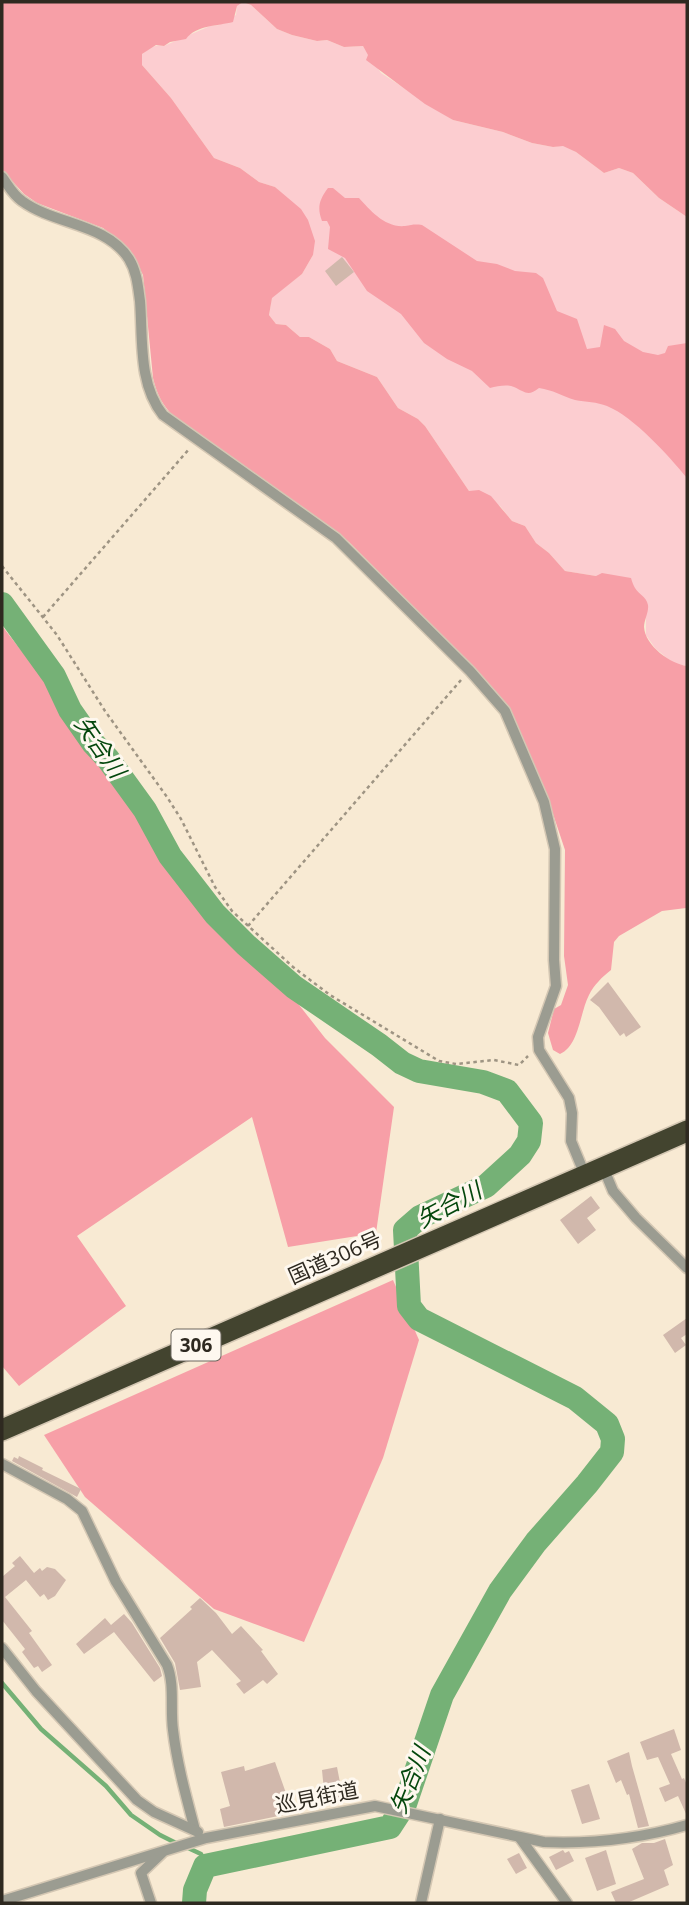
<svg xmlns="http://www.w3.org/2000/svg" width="689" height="1905" font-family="'Open Sans','Noto Sans JP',sans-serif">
  <rect width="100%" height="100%" fill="#f8ead3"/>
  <path fill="#fccdd0" d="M243,2L251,5L277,29L292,35L317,41L327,40L344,47L363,46L381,73L453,120L503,132L532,143L553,147L563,145L576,152L604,173L619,168L633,173L659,198L687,217V666L674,664L655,648L646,635V614L596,576L565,571L549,553L536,543L525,526L512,521L500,506L469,491L425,426L418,419L398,408L377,377L337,361L330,349L309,337H300L286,325L276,324L269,315L272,297L302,274L313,255L288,199L275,187L259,182L240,168L214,158L171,98L142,65V54C150,48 154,44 164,46L210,26L219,25L236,15L237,6Z"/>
  <g fill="#f79fa7">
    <path d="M2,2H687V217L659,198L633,173L619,168L604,173L576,152L563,146L553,147L532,143L503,132L453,120L425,104L366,60L368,55L363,46L344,47L327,40L317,41L292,35L277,29L251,5L243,2L237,6L233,22C218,26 196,25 186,39L170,42L164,46L156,45L142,54V65L171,98L214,158L240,168L259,182L275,187L301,209L308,220L315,241L313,255L302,274L272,298L269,315L276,324L286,325L300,337H309L330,349L337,361L377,377L398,408L418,419L425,426L469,491L479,490L491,496L512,521L525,526L536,543L549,553L565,571L596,576L602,573L631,578C632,581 633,585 635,588C639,595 646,596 648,605C649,612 644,620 644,627C645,646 671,664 687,666V906L686,908L662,911L619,936L614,942L611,970C602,977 594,985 589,995C580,1012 579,1046 560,1054L553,1050L548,1033L554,1009L561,1005L568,985L564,956L565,850L549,802L507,708L481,675L349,542L175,418C163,406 157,395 153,378L143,275L130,250L103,228L37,203L24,194L2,170Z"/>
    <path d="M328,188H333L345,198H359C370,210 385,228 405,226C412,225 414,224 422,225L477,261L497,264L515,271L536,273L543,278L557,311L577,319L587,349L600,347L604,325L615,329L624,341L643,352L658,355L665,353L668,346L687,343V478C669,456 634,417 607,406C597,402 586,402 575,400C562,396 553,390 539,388C528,397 525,392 514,387C507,384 498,386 490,388L472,371L447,359L424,343L401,314L367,291L345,258L328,249L330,227L327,221H322C317,208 319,200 328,188Z"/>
    <polygon points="2,626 325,1038 394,1107 376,1233 288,1247 252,1117 77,1236 126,1306 19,1386 2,1366"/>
    <polygon points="393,1280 419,1340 383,1458 304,1642 214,1609 85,1497 44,1435"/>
  </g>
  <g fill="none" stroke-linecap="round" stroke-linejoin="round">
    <g stroke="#75b176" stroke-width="4.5">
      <polyline points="2,1683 41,1729 106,1786 131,1815 160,1835 178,1844"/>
      <polyline points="186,1847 201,1854 205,1866"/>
    </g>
    <polyline stroke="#75b176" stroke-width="24" points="2,604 54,676 70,710 93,743 108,759 145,810 170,856 215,914 246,945 294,987 379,1045 402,1063 419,1071 483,1082 507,1091 531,1123 529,1141 520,1155 486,1186 420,1217 405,1230 409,1306 419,1319 575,1398 607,1424 613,1439 612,1452 587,1484 536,1542 500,1591 442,1695 405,1804 390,1827 205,1866 195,1890 194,1903"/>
  </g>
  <g fill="#d1b8ac">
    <polygon points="342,257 354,272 336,286 325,271"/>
    <polygon points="608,982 641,1027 626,1037 624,1033 620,1036 599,1007 590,1000"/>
    <polygon points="591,1196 600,1208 587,1218 596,1230 578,1244 560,1220"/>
    <polygon points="687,1318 687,1334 681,1338 686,1345 675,1353 663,1335"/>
    <polygon points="19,1456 43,1468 42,1470 81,1489 77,1497 12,1461 14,1457 18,1459"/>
    <polygon points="20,1556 34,1573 40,1568 42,1571 47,1567 55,1569 66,1580 55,1596 48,1600 44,1594 40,1597 26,1580 5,1597 32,1631 29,1633 52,1665 42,1672 38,1666 34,1668 22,1652 25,1649 2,1620 2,1577 15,1566 12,1563"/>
    <polygon points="200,1598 216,1613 232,1634 241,1626 263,1650 261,1651 278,1674 267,1684 263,1680 244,1694 236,1684 241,1681 212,1650 197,1662 201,1687 180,1690 175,1663 160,1638 192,1609 190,1607"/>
    <polygon points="124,1614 132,1623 160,1668 162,1676 154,1682 114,1632 84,1654 76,1644 105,1618 111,1625"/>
    <polygon points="674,1729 681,1750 671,1754 682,1779 684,1778 687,1785 687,1816 678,1796 665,1802 659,1788 670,1784 658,1757 647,1760 640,1742"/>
    <polygon points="629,1752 632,1766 649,1826 638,1828 629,1794 627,1795 621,1780 616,1783 607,1761"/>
    <polygon points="275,1762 293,1813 224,1827 220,1809 230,1806 221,1772 244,1766 245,1771"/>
    <polygon points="337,1767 344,1803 333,1805 330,1790 324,1791 322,1770"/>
    <polygon points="589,1784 600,1819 582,1824 571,1790"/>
    <polygon points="665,1839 673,1865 664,1870 669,1885 627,1903 616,1903 611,1892 644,1879 632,1849 642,1843 654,1843"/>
    <polygon points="563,1850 565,1853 569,1851 574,1861 556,1870 549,1857"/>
    <polygon points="606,1850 616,1884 597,1891 585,1858"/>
    <polygon points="519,1853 527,1868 516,1874 507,1859"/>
  </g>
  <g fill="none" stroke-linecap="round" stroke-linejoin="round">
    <g stroke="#d4c7b3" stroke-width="13">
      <g id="street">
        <path d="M2,177C8,185 13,195 22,201C55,225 106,223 129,259C137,272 138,287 140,301C143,338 138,384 163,415L336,538L470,671L505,711L544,802L555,849L554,960L556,986L538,1037L539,1050L569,1098L572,1113L571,1141L585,1175"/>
        <polyline points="603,1167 613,1191 636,1218 687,1268"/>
        <path d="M2,1464L67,1499L82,1511L116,1582L167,1665C175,1685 170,1708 173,1730C177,1764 186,1796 195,1830"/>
        <polyline points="2,1648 36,1691 137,1800 154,1812 198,1832"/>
        <polyline points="520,1838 567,1903"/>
        <path d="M2,1901L206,1838L375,1806L544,1842C592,1844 642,1838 687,1825"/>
        <polyline points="151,1903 141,1873 162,1853"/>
        <polyline points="421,1903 440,1819"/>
      </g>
    </g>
    <g stroke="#d4c7b3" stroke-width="24">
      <polyline id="highway" points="2,1430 687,1131"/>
    </g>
    <g stroke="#9e9483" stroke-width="2.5" stroke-dasharray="3.5 3.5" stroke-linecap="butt">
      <polyline points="2,566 57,635 105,711 167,797 181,819 215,887 232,911 293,967 330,995 439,1061 456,1064 494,1060 519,1065 528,1056"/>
      <polyline points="43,617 190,448"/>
      <polyline points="248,926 461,680"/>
    </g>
    <use href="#street" stroke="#9b9c91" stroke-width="10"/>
    <use href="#highway" stroke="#43442f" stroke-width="21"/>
  </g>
  <g text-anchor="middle" stroke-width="6" stroke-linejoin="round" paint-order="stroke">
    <rect fill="#fef8ef" stroke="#6c675e" stroke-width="2" x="171.5" y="1329.5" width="49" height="31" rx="5"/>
    <g font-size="19" font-weight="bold" fill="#2e2920">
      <text x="196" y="1352">306</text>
    </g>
    <g font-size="21" fill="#2e2920" stroke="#fef8ef">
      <text transform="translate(335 1258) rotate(-24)" y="7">国道306号</text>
      <text transform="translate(317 1798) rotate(-11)" y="7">巡見街道</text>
    </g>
    <g font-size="23" font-style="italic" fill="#04470d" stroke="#fef8ef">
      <text transform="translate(100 747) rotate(55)" y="8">矢合川</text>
      <text transform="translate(449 1205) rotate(-28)" y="8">矢合川</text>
      <text transform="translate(410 1780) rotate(-68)" y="8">矢合川</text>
    </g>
  </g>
  <rect width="689" height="1905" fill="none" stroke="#2e2920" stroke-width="7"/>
</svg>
